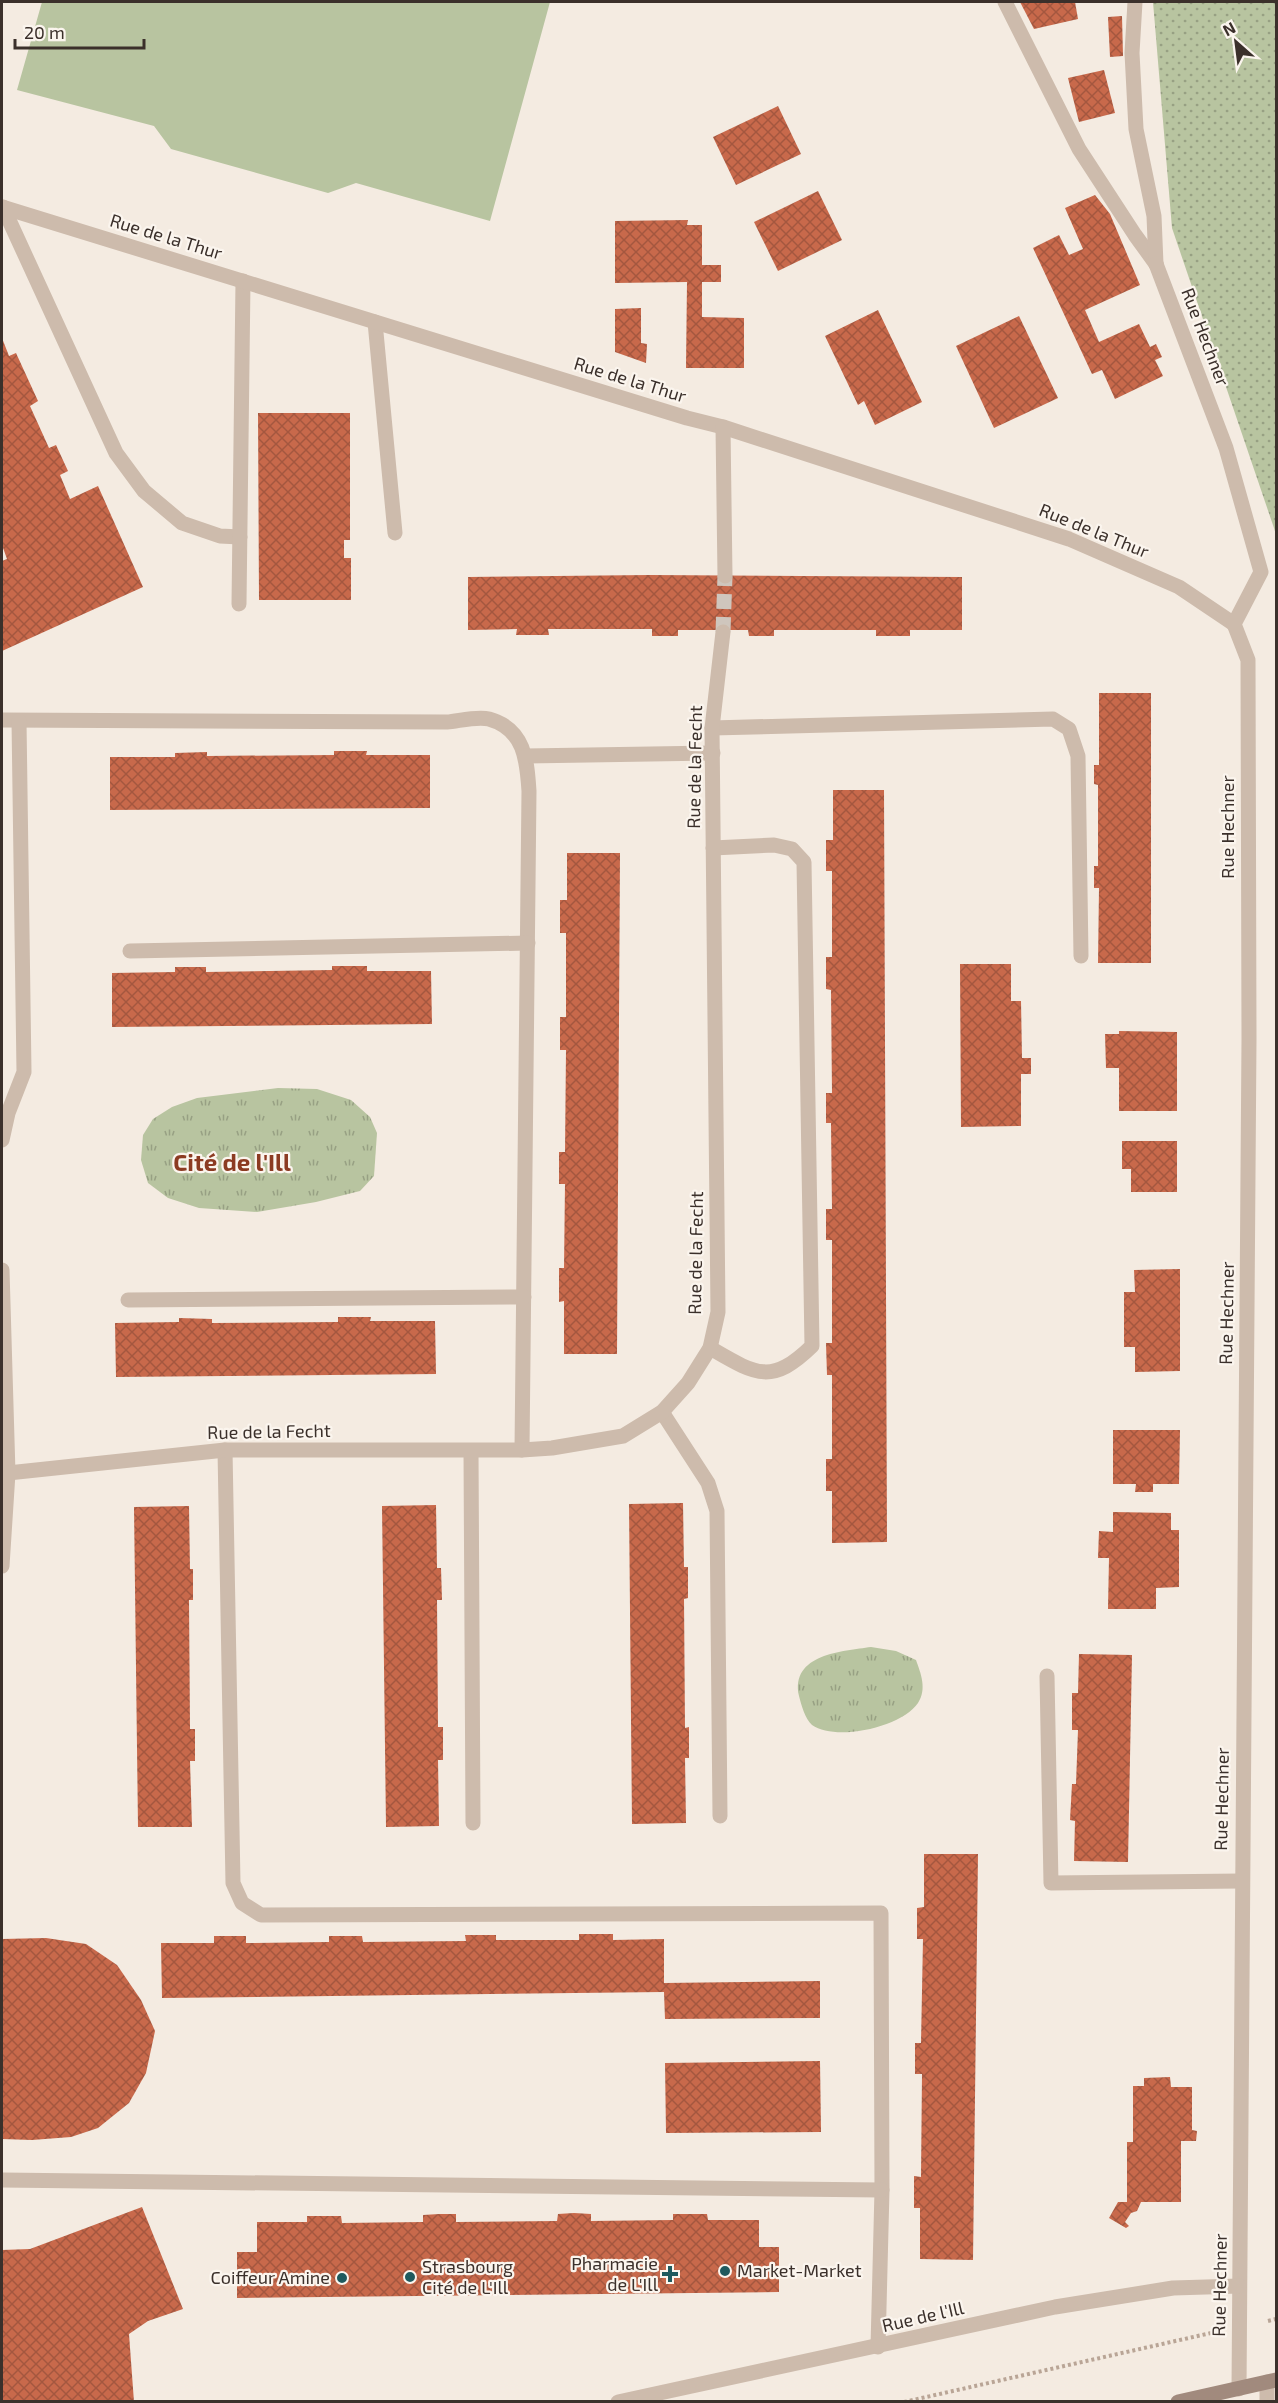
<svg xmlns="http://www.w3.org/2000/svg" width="1278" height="2403" font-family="'Exo 2',sans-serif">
  <defs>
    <pattern id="grass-tufts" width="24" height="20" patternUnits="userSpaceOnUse" patternTransform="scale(1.5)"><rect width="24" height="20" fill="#b8c4a0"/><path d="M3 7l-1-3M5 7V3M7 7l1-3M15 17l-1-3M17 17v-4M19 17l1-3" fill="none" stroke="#97a083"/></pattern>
    <pattern id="garden-dots" width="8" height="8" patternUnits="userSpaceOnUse" patternTransform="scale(1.5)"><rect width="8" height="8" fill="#b8c4a0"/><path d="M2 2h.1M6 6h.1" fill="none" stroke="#97a083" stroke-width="1.8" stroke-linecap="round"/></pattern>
    <pattern id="building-cross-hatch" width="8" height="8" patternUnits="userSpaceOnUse" patternTransform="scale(1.5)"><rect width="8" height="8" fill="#c8694b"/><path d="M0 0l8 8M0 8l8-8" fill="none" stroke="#a4573f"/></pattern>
  </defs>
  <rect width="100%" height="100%" fill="#f4ebe1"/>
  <g fill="url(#grass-tufts)">
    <polygon points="278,1088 317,1089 351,1100 370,1117 377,1133 374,1176 360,1191 316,1202 257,1212 199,1208 168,1198 148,1183 141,1160 143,1135 153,1119 172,1107 197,1098"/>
    <path d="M871,1647L896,1651L916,1660C921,1674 927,1689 918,1703C902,1727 836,1742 812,1725C805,1719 801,1704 799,1696C790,1654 843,1651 871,1647Z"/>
  </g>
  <polygon fill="url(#garden-dots)" points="1153,2 1276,2 1276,534 1172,228"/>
  <polygon fill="#b8c4a0" points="42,2 550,2 490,221 356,183 328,193 171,149 154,126 17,90"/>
  <g fill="url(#building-cross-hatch)">
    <polygon points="1020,2 1075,2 1078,19 1034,29"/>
    <polygon points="1122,16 1123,56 1110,57 1108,17"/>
    <polygon points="1104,70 1115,113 1079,122 1068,78"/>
    <polygon points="778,106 801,154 736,185 713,137"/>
    <polygon points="818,191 842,240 778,271 754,222"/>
    <polygon points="1095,195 1110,214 1140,285 1085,310 1099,342 1139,324 1150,347 1156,344 1162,357 1155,360 1163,376 1115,399 1102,370 1092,374 1033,248 1059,235 1069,255 1083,249 1065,208"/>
    <polygon points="688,220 687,225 702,225 702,265 721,265 721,282 702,282 702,317 744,318 744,368 686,368 687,282 615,283 615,221"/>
    <polygon points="641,308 641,343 647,344 646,363 615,352 615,309"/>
    <polygon points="878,310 922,402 875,425 864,401 858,405 825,336"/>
    <polygon points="1019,316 1058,398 994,428 956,346"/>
    <polygon points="2,338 9,356 16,353 38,401 30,406 49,448 56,445 68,471 60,475 70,499 98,486 143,587 2,651 2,561 7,559 2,545"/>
    <polygon points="258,413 350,413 350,540 344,540 344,558 351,558 351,600 259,600"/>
    <polygon points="650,575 962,577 962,630 910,630 910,636 876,636 876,630 774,630 774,636 749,636 748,630 678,630 678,636 652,636 652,629 548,629 549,635 516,635 517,629 468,630 468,577"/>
    <polygon points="1099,693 1151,693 1151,963 1098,963 1099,888 1094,888 1094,866 1098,866 1098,785 1094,784 1094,765 1099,765"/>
    <polygon points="334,751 367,751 366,755 430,755 430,808 110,810 110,757 175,757 175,753 207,752 207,756 334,755"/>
    <polygon points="833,790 884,790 887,1542 832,1543 832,1491 826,1491 826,1459 832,1459 832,1375 827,1375 826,1343 832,1343 832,1240 826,1240 826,1209 832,1209 831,1123 826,1123 826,1093 832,1093 831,990 826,989 826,957 832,957 832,871 826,871 826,840 833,840"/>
    <polygon points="567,853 620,853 617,1354 564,1354 564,1301 559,1302 559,1268 564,1268 565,1184 559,1184 559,1152 565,1152 566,1050 560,1050 560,1017 566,1017 566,933 560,933 560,900 567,900"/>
    <polygon points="960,964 1011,964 1011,1001 1021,1001 1022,1058 1031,1058 1031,1074 1021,1074 1021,1126 961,1127"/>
    <polygon points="332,966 367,966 367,971 431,971 432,1024 112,1027 112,973 175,972 175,967 206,967 206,972 332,970"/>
    <polygon points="1119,1031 1177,1032 1177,1111 1119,1111 1119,1068 1106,1068 1105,1034 1119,1034"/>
    <polygon points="1122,1141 1177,1141 1177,1192 1131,1192 1131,1169 1122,1169"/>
    <polygon points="1180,1269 1180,1371 1135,1372 1135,1347 1124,1347 1124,1292 1135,1292 1134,1270"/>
    <polygon points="338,1317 371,1317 370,1321 435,1321 436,1374 116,1377 115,1323 179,1322 179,1318 212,1319 212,1323 338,1322"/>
    <polygon points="1113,1430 1180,1430 1179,1484 1153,1484 1153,1492 1135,1492 1136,1484 1113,1484"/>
    <polygon points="683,1503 684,1567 688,1567 688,1598 684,1599 685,1728 689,1727 689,1758 685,1758 686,1823 632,1824 629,1504"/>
    <polygon points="436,1505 437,1568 441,1568 442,1600 437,1600 438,1727 443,1727 443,1760 438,1760 439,1826 386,1827 382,1506"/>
    <polygon points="189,1506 190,1569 193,1569 193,1600 189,1600 190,1729 195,1729 195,1761 190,1761 192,1827 138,1827 134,1507"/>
    <polygon points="1113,1512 1171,1513 1171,1530 1179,1530 1179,1587 1156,1588 1156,1609 1108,1609 1109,1558 1098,1558 1099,1531 1113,1532"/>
    <polygon points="1079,1654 1132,1655 1128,1862 1074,1861 1075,1821 1070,1820 1072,1784 1076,1784 1078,1730 1072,1730 1072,1693 1078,1693"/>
    <polygon points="924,1854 978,1854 973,2260 920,2259 920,2208 914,2208 914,2176 921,2177 922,2074 915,2074 915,2043 921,2043 923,1939 917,1939 917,1908 924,1907"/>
    <polygon points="579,1934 613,1934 613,1940 664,1939 664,1983 820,1981 820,2018 665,2019 664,1992 162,1998 161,1943 214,1943 214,1936 246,1936 246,1943 329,1942 329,1936 362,1936 363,1942 466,1941 465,1935 496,1935 496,1940 579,1940"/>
    <polygon points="46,1938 86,1944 117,1965 141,2000 155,2031 146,2073 129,2103 98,2128 71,2137 32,2140 2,2139 2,1939"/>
    <polygon points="820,2061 821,2132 666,2133 665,2063"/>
    <polygon points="1170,2077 1171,2087 1192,2087 1192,2130 1197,2131 1196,2141 1181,2141 1181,2202 1141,2202 1137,2211 1131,2213 1125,2222 1129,2226 1126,2228 1109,2218 1118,2202 1127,2202 1127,2142 1133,2142 1133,2086 1144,2086 1144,2078"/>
    <polygon points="142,2207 183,2309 148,2321 129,2334 134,2402 2,2402 2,2250 30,2249"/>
    <polygon points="439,2214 456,2214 456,2222 557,2221 558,2214 574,2213 591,2214 591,2221 673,2220 673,2214 707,2214 708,2220 759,2220 759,2247 779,2247 779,2292 237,2298 237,2252 257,2252 257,2222 307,2222 307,2216 341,2216 342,2223 423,2222 423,2215"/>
  </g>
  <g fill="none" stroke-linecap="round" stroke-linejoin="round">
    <polyline stroke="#cfc6bd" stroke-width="15" stroke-dasharray="15 8" stroke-linecap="butt" points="723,632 725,576"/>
    <g stroke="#b9a596" stroke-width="4" stroke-dasharray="3 3" stroke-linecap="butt">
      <polyline points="1268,2321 1276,2319"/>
      <polyline points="904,2402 1211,2333"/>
    </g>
    <g stroke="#cdbbac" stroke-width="15">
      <polyline points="1005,2 1079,149 1135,235 1156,264"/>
      <polyline points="1135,2 1132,53 1136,129 1154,216 1156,264"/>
      <polyline points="3,207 116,453 144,491 182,523 220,536 240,537"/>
      <polyline points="375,322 395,533"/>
      <polyline points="239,604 243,281"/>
      <path d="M2,720L447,722C459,721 477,716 489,719C525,729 527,761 529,791L522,1450"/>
      <polyline points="712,728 1053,719 1069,729 1078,756 1081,956"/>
      <polyline points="526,756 713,753"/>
      <polyline points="130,951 528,943"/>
      <polyline points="2,1140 8,1113 24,1072 19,721"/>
      <polyline points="2,1270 8,1473 2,1566"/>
      <polyline points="128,1300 524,1297"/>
      <path d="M710,1348C755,1374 771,1386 812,1346L804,862L792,849L774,845L713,848"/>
      <polyline points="662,1412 708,1483 717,1511 720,1816"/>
      <polyline points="225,1450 233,1883 242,1903 261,1915 881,1913 882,2190 878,2347"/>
      <polyline points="471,1451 473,1823"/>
      <polyline points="1047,1676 1051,1883 1241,1881"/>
      <polyline points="2,2180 882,2190"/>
      <polyline points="1267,2402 1267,2382"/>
    </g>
    <g stroke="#cdbbac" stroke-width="15">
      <polyline points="2,207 687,418 723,427 1069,539 1179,587 1234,624"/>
      <polyline points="1156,264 1226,448 1261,572 1234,624 1248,660 1249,1039 1239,2389"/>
      <polyline points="723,427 725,576"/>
      <polyline points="2,1477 8,1473 225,1450 522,1450 552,1448 623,1436 662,1412 688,1383 710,1348 718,1312 712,728 723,632"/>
      <polyline points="618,2402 1055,2307 1173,2288 1239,2286"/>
    </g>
    <polyline stroke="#a18a7d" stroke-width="15" points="1178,2402 1276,2380"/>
  </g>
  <g fill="#1f5a5e" stroke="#fbf5ee" stroke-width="2">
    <circle cx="725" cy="2271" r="6"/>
    <path d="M667 2265h6v6h6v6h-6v6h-6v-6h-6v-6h6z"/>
    <circle cx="410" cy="2277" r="6"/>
    <circle cx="342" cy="2278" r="6"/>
  </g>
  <g text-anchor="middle" stroke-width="4.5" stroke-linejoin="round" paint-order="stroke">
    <g font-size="18" fill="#3b302b" stroke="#fbf5ee">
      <text transform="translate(166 237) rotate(17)" y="6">Rue de la Thur</text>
      <text transform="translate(1205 337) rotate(69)" y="6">Rue Hechner</text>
      <text transform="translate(630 380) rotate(17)" y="6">Rue de la Thur</text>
      <text transform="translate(1094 531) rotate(22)" y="6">Rue de la Thur</text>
      <text transform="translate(695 767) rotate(-89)" y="6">Rue de la Fecht</text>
      <text transform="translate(1228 827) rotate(-90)" y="6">Rue Hechner</text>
      <text transform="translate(696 1253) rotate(-89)" y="6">Rue de la Fecht</text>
      <text transform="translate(1227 1313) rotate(-89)" y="6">Rue Hechner</text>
      <text transform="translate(269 1432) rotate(-1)" y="6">Rue de la Fecht</text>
      <text transform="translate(1222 1799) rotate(-89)" y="6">Rue Hechner</text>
      <text transform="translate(1220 2285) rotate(-89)" y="6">Rue Hechner</text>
      <text transform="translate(923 2317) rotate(-13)" y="6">Rue de l'Ill</text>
    </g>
    <g font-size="18" fill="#3b302b" stroke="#fbf5ee" text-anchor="end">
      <text x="658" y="2270">Pharmacie<tspan x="658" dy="21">de L'Ill</tspan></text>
      <text x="422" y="2273" text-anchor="start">Strasbourg<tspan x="422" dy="21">Cité de L'Ill</tspan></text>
      <text x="737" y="2277" text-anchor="start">Market-Market</text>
      <text x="330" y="2284">Coiffeur Amine</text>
    </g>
    <g font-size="24" font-weight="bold" fill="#8c3b22" stroke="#fbf5ee">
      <text x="232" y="1171">Cité de l'Ill</text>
    </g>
  </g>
  <rect width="1278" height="2403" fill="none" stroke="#3b302b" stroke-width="6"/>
  <g transform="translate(1236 42) rotate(332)" stroke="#fbf5ee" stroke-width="4.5" paint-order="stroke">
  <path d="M0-4.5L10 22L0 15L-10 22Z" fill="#3b302b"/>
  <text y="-9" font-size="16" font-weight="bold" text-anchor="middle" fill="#3b302b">N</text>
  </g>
  <path d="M15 39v9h129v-9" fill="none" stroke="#3b302b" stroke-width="3"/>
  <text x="24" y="39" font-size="18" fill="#3b302b" stroke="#fbf5ee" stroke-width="4.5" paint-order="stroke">20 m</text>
</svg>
